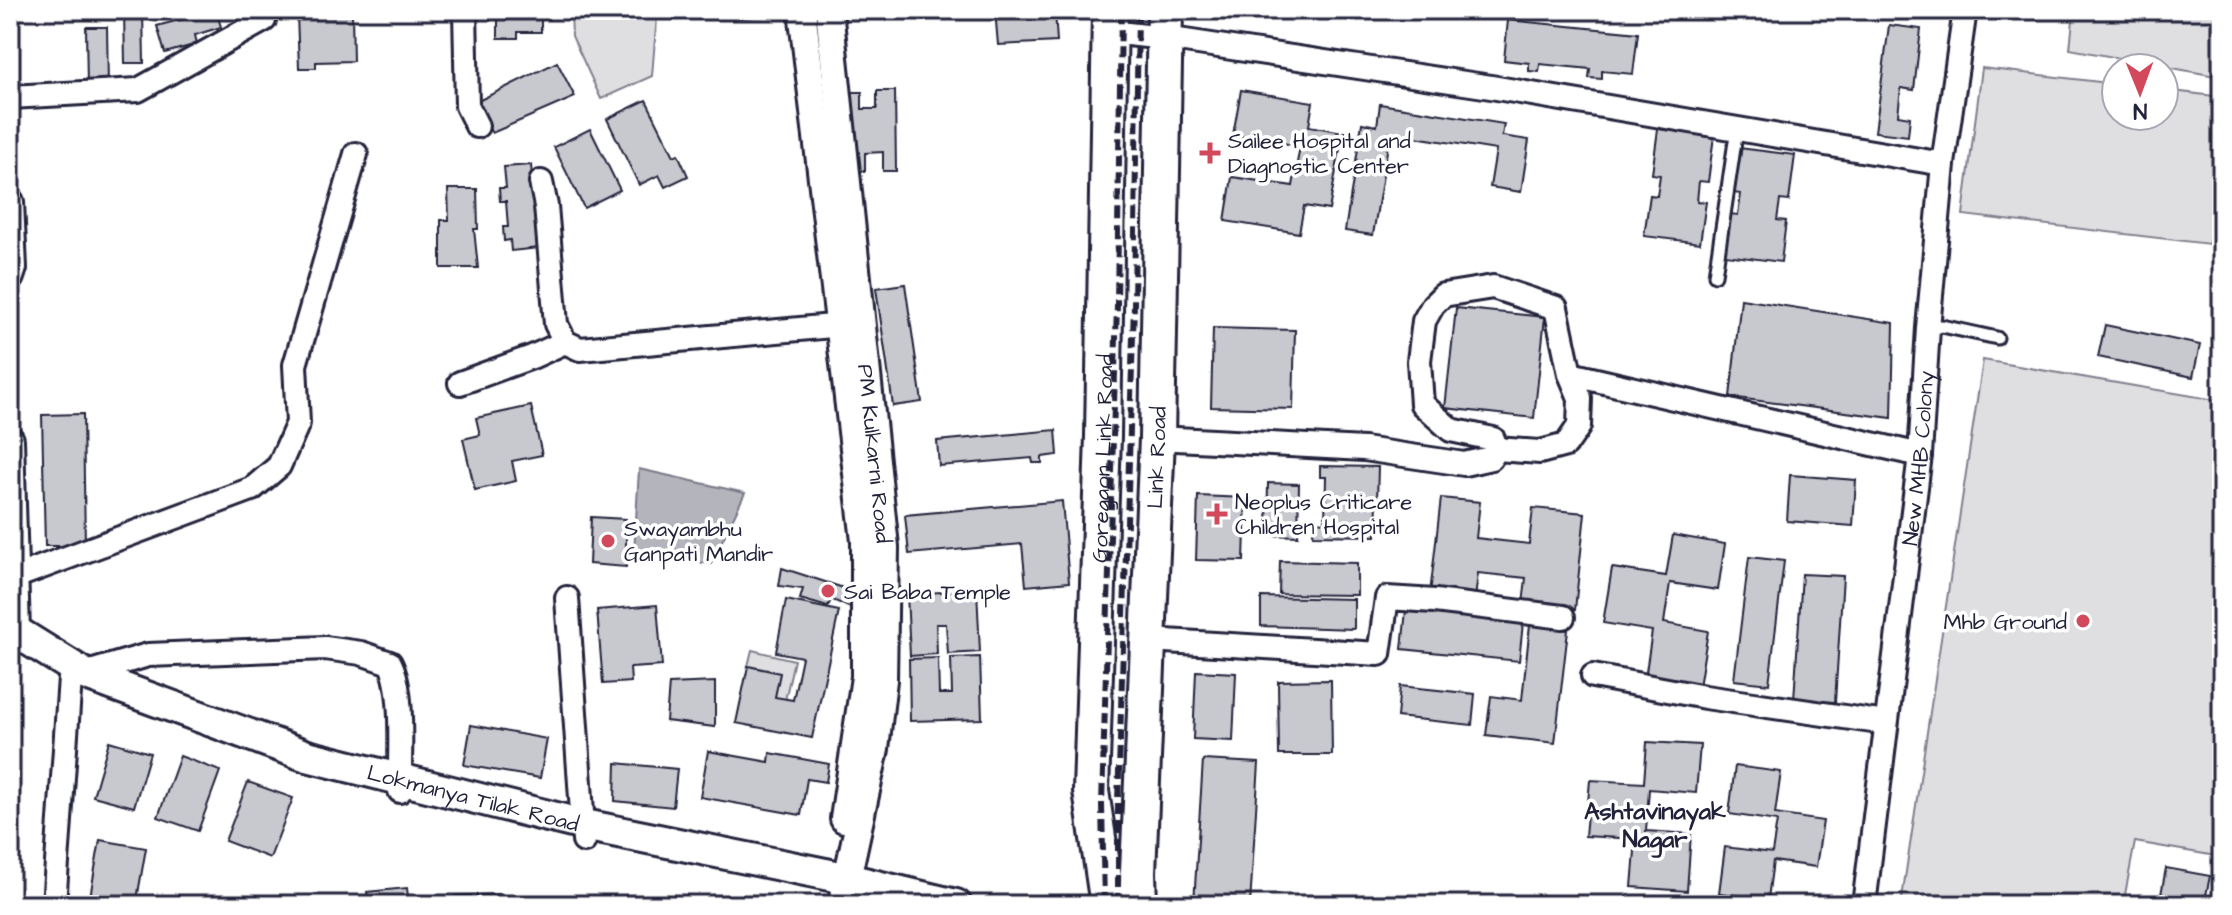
<svg xmlns="http://www.w3.org/2000/svg" width="2232" height="915" font-family="'Architects Daughter',sans-serif">
  <rect width="100%" height="100%" fill="#fff"/>
  <filter id="ink" filterUnits="userSpaceOnUse"><feTurbulence type="fractalNoise" baseFrequency=".0125" numOctaves="2"/><feDisplacementMap in="SourceGraphic" scale="16" xChannelSelector="R" yChannelSelector="G"/><feConvolveMatrix kernelMatrix="1 2 1 2 8 2 1 2 1" color-interpolation-filters="sRGB"/></filter>
  <g filter="url(#ink)">
    <g fill="#dfdfe2" stroke="#80808e" stroke-width="2">
      <polygon points="571,10 660,10 657,14 652,76 601,99 572,36"/>
      <polygon points="2074,10 2222,10 2221,77 2070,49"/>
      <polygon points="1982,68 2116,84 2116,116 2164,116 2164,90 2222,97 2222,128 2209,244 1963,215"/>
      <polygon points="1983,360 2222,401 2222,857 2135,842 2123,905 1901,905"/>
      <polygon points="752,650 794,660 784,705 769,701 774,671 748,666"/>
    </g>
    <polygon fill="#b4b4bc" stroke="#7a7a88" stroke-width="2" points="639,469 745,493 711,564 634,553"/>
    <g fill="#c8c8cf" stroke="#22223b" stroke-width="2">
      <polygon points="124,10 143,10 144,63 125,63"/>
      <polygon points="216,10 221,27 195,35 197,44 165,53 157,26"/>
      <polygon points="498,10 549,10 549,19 541,19 541,32 518,32 518,38 498,38"/>
      <polygon points="738,10 767,10 768,16 738,18"/>
      <polygon points="995,10 1055,10 1057,42 998,45"/>
      <polygon points="352,13 353,61 316,62 316,68 299,68 297,14"/>
      <polygon points="1508,20 1638,33 1633,74 1602,71 1602,79 1589,78 1590,69 1540,64 1539,72 1529,71 1529,63 1504,60"/>
      <polygon points="1889,25 1921,29 1914,90 1901,88 1898,115 1910,117 1908,136 1875,132"/>
      <polygon points="86,27 107,27 108,87 87,87"/>
      <polygon points="557,62 575,97 492,133 472,104"/>
      <polygon points="1241,90 1313,102 1309,126 1343,132 1329,210 1304,206 1299,233 1225,221 1232,177 1293,186 1300,146 1233,135"/>
      <polygon points="877,91 895,91 896,171 883,171 883,152 865,153 865,171 847,171 846,92 862,92 862,109 877,109"/>
      <polygon points="646,100 674,156 678,154 688,176 665,187 659,175 639,185 607,119"/>
      <polygon points="1380,104 1504,124 1502,136 1529,140 1521,192 1490,187 1496,150 1390,133 1373,235 1345,231 1362,123 1377,126"/>
      <polygon points="590,129 620,190 584,208 554,147"/>
      <polygon points="1658,129 1714,136 1708,182 1699,181 1697,201 1706,202 1700,243 1644,236 1650,195 1657,196 1660,175 1652,174"/>
      <polygon points="1739,148 1795,155 1789,201 1780,200 1777,220 1786,221 1781,262 1725,255 1730,214 1738,215 1741,194 1733,193"/>
      <polygon points="531,165 539,248 511,251 510,240 504,241 503,227 508,227 506,201 500,201 499,188 506,188 504,167"/>
      <polygon points="448,189 477,189 478,229 474,229 478,268 441,268 441,220 449,220"/>
      <polygon points="905,284 922,402 893,406 876,288"/>
      <polygon points="1741,299 1894,323 1892,418 1730,397"/>
      <polygon points="1456,308 1545,317 1534,418 1445,408"/>
      <polygon points="2105,325 2200,345 2193,377 2098,357"/>
      <polygon points="1213,328 1295,330 1293,409 1211,407"/>
      <polygon points="531,406 542,455 512,461 516,481 475,490 463,439 480,435 476,418"/>
      <polygon points="83,414 85,546 45,546 42,415"/>
      <polygon points="1056,430 1058,455 1042,457 1042,463 1033,463 1032,458 939,466 937,441"/>
      <polygon points="1320,466 1378,467 1376,536 1313,535 1314,521 1325,522 1326,477 1320,477"/>
      <polygon points="1790,475 1856,480 1853,526 1787,521"/>
      <polygon points="1268,483 1299,484 1298,536 1267,535"/>
      <polygon points="1198,496 1246,498 1244,561 1196,560"/>
      <polygon points="1441,498 1480,502 1476,538 1529,544 1533,508 1585,513 1575,610 1523,604 1526,578 1478,573 1475,599 1430,594"/>
      <polygon points="1062,501 1069,582 1026,586 1022,544 909,554 905,515"/>
      <polygon points="591,517 626,519 626,567 589,564"/>
      <polygon points="1673,535 1725,544 1718,590 1670,583 1664,623 1708,631 1699,687 1645,679 1652,631 1603,623 1612,568 1666,576"/>
      <polygon points="1749,557 1784,561 1769,684 1734,680"/>
      <polygon points="1280,561 1357,563 1357,595 1279,594"/>
      <polygon points="782,568 859,593 855,610 831,599 828,607 800,599 803,589 779,586"/>
      <polygon points="1802,574 1843,576 1835,702 1794,700"/>
      <polygon points="977,590 980,652 948,654 946,624 936,624 937,654 910,656 907,594"/>
      <polygon points="1261,597 1354,599 1354,629 1261,626"/>
      <polygon points="786,600 839,611 812,738 736,723 748,666 780,673 775,697 793,700 802,657 776,652"/>
      <polygon points="657,605 662,666 630,668 631,682 603,684 597,610"/>
      <polygon points="1406,610 1523,623 1519,661 1402,649"/>
      <polygon points="1530,625 1568,630 1555,743 1486,735 1491,696 1522,700"/>
      <polygon points="980,657 982,719 910,721 909,659 938,658 939,694 952,694 951,658"/>
      <polygon points="1196,671 1236,673 1233,741 1193,739"/>
      <polygon points="1331,680 1332,755 1279,755 1278,681"/>
      <polygon points="715,682 715,727 666,721 669,684"/>
      <polygon points="1400,686 1475,694 1472,725 1397,717"/>
      <polygon points="471,725 547,739 540,778 464,765"/>
      <polygon points="109,741 150,753 134,807 93,796"/>
      <polygon points="1647,742 1700,745 1696,793 1649,789 1646,831 1691,834 1687,891 1632,887 1636,839 1585,836 1590,780 1644,783"/>
      <polygon points="708,751 769,762 770,753 829,764 826,782 807,779 801,815 700,797"/>
      <polygon points="180,756 220,771 198,831 158,817"/>
      <polygon points="1203,760 1259,763 1250,905 1194,903"/>
      <polygon points="616,763 677,769 673,807 615,801"/>
      <polygon points="1735,766 1781,772 1775,814 1823,821 1816,867 1773,861 1768,899 1719,893 1725,847 1772,853 1777,821 1729,814"/>
      <polygon points="248,782 293,798 270,858 225,841"/>
      <polygon points="100,840 146,848 136,905 90,897"/>
      <polygon points="2166,868 2210,876 2204,905 2159,905"/>
      <polygon points="407,888 409,905 369,905 367,892"/>
      <polygon points="499,894 500,905 441,905 456,896"/>
    </g>
    <g fill="none" stroke-linecap="round" stroke-linejoin="round">
      <g stroke="#22223b" stroke-width="17">
        <g id="service">
          <polyline points="1715,275 1737,128"/>
          <polyline points="1928,328 1942,326 1997,338"/>
        </g>
      </g>
      <g stroke="#22223b" stroke-width="28">
        <g id="minor">
          <polyline points="465,10 467,106 477,126"/>
          <polyline points="1109,32 1165,38 1491,87 1943,164"/>
          <polyline points="10,97 138,90 264,20 263,10"/>
          <polyline points="541,182 546,206 556,324 565,342 580,349 854,324"/>
          <polyline points="1570,374 1920,455"/>
          <polyline points="460,383 532,357 565,342"/>
          <polyline points="1157,438 1364,449 1464,464 1491,458 1496,449 1493,439 1451,430 1422,404 1419,361 1424,321 1433,305 1443,295 1493,287 1556,308 1570,374 1580,398 1579,426 1566,445 1540,452 1496,449"/>
          <polyline points="15,577 252,489 279,466 298,423 295,365 356,154"/>
          <polyline points="567,598 584,841"/>
          <polyline points="1149,640 1379,654 1387,598 1435,601 1563,617"/>
          <polyline points="1593,676 1705,697 1886,723"/>
          <path d="M54,905L70,678L148,655L325,648L361,653L390,663C405,692 399,757 400,791"/>
          <path id="s1" d="M1864,905L1920,455L1928,328L1943,164L1965,10"/>
        </g>
      </g>
      <g stroke="#22223b" stroke-width="32">
        <g id="tertiary">
          <polyline points="802,10 865,541 865,677 844,819"/>
          <path id="s2" d="M829,10L885,547L883,680L875,749L843,897"/>
          <polyline points="10,202 13,268 10,277"/>
          <polyline points="10,440 16,631 10,638"/>
        </g>
      </g>
      <g stroke="#22223b" stroke-width="36">
        <g id="secondary">
          <path id="s3" d="M10,628L84,674L307,756L584,825L835,876L956,905"/>
        </g>
      </g>
      <g stroke="#22223b" stroke-width="40">
        <g id="primary">
          <path id="s4" d="M1108,905L1091,791L1103,436L1110,10"/>
          <path id="s5" d="M1139,905L1138,872L1157,438L1165,10"/>
        </g>
      </g>
      <use href="#service" stroke="#fff" stroke-width="11"/>
      <use href="#minor" stroke="#fff" stroke-width="22"/>
      <use href="#tertiary" stroke="#fff" stroke-width="26"/>
      <use href="#secondary" stroke="#fff" stroke-width="30"/>
      <use href="#primary" stroke="#fff" stroke-width="34"/>
      <g stroke="#22223b" stroke-width="6" stroke-dasharray="12 6" stroke-linecap="butt">
        <polyline points="1104,905 1102,804 1117,305 1121,10"/>
        <polyline points="1118,905 1118,802 1134,305 1138,10"/>
      </g>
    </g>
  </g>
  <g fill="#d1495b" stroke="#fff" stroke-width="3">
    <path d="M1206 141h8v8h8v8h-8v8h-8v-8h-8v-8h8z"/>
    <path d="M1213 502h8v8h8v8h-8v8h-8v-8h-8v-8h8z"/>
    <circle cx="608" cy="541" r="8"/>
    <circle cx="828" cy="591" r="8"/>
    <circle cx="2083" cy="621" r="8"/>
  </g>
  <g text-anchor="middle" stroke-width="7" stroke-linejoin="round" paint-order="stroke">
    <g font-size="22" fill="#22223b" stroke="#fff" text-anchor="start">
      <text x="1228" y="148">Sailee Hospital and<tspan x="1228" dy="25">Diagnostic Center</tspan></text>
      <text x="1235" y="509">Neoplus Criticare<tspan x="1235" dy="25">Children Hospital</tspan></text>
      <text x="624" y="536">Swayambhu<tspan x="624" dy="25">Ganpati Mandir</tspan></text>
      <text x="844" y="599">Sai Baba Temple</text>
      <text x="2067" y="629" text-anchor="end">Mhb Ground</text>
    </g>
    <g font-size="22" fill="#22223b" stroke="#fff">
      <text dy="8" stroke="none"><textPath href="#s2" startOffset="446">PM Kulkarni Road</textPath></text>
      <text dy="8" stroke="none"><textPath href="#s4" startOffset="448">Goregaon Link Road</textPath></text>
      <text dy="8" stroke="none"><textPath href="#s5" startOffset="448">Link Road</textPath></text>
      <text dy="8" stroke="none"><textPath href="#s1" startOffset="450">New MHB Colony</textPath></text>
      <text dy="8" stroke="none"><textPath href="#s3" startOffset="496">Lokmanya Tilak Road</textPath></text>
    </g>
    <g font-size="24" font-weight="bold" fill="#22223b" stroke="#fff">
      <text x="1655" y="819">Ashtavinayak<tspan x="1655" dy="28">Nagar</tspan></text>
    </g>
  </g>
  <rect width="2232" height="915" fill="none" stroke="#fff" stroke-width="40"/>
  <rect x="20" y="20" width="2192" height="875" fill="none" stroke="#22223b" stroke-width="3" filter="url(#ink)"/>
  <g transform="translate(2140 92) rotate(179)"><circle r="38" fill="#ffffff" stroke="#a7a7b1" stroke-width="2"/>
  <path d="M0-6L14 30L0 20L-14 30Z" fill="#d1495b"/>
  <text y="-12" font-size="22" font-weight="bold" text-anchor="middle" fill="#22223b">N</text>
  </g>
</svg>
